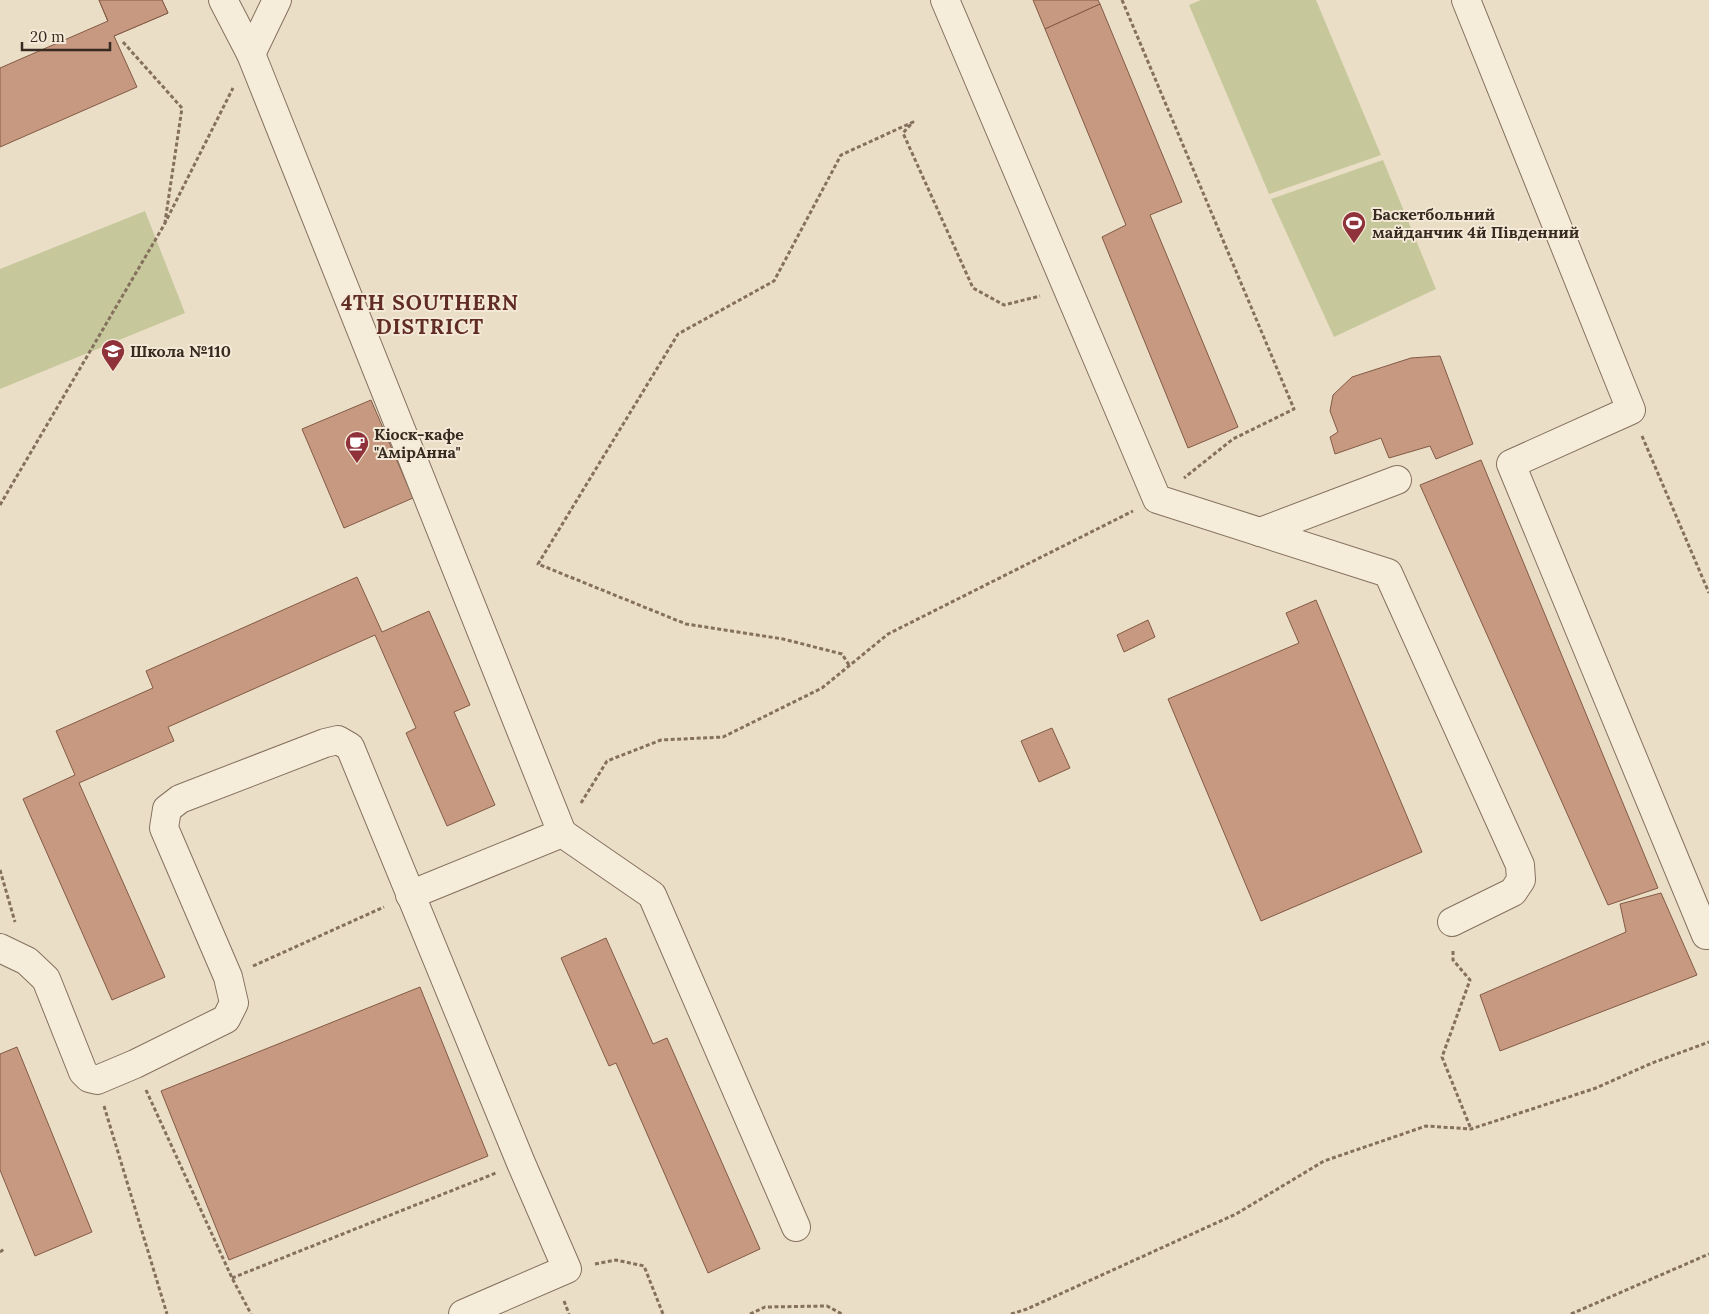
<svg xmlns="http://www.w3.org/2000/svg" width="1709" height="1314" font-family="Lora,serif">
  <rect width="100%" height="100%" fill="#ebdec7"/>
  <g fill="#c6c89b">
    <polygon points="1201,0 1316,0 1381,155 1269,194 1189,5"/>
    <polygon points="1383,160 1436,289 1334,337 1271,199"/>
    <polygon points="145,211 185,313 0,389 0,269"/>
  </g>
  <g fill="#c69980" stroke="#835a45">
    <polygon points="99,0 162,0 168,13 114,36"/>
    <polygon points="99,0 162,0 168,13 114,36 137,87 0,147 0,68 108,21"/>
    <polygon points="1033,0 1098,0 1100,4 1045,29"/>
    <polygon points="1100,4 1182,202 1150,215 1238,427 1188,448 1102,237 1126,225 1045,29"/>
    <polygon points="1440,356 1473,444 1436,459 1430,446 1389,458 1381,438 1335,454 1330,437 1338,432 1330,411 1333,395 1352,377 1411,358"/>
    <polygon points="371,400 413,498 344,528 302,429"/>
    <polygon points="1481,460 1658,888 1608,905 1420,485"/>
    <polygon points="357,577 382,632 429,611 470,705 454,712 495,805 447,826 406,733 416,728 375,635 168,727 174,741 79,783 165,977 112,1000 23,799 75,775 56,731 153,688 146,671"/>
    <polygon points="1316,600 1422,852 1261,921 1168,699 1299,643 1286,613"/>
    <polygon points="1148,620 1155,637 1124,652 1117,635"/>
    <polygon points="1052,728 1070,768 1039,782 1021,741"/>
    <polygon points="1661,893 1697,975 1500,1051 1480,995 1626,932 1620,904"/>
    <polygon points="606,938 653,1044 667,1038 760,1249 708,1273 616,1063 609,1066 561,958"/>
    <polygon points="420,987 488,1156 229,1260 161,1091"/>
    <polygon points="17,1047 92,1232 35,1256 0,1170 0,1054"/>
  </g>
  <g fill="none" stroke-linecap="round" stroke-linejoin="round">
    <g stroke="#85705e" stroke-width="30">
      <g id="minor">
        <polyline points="223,0 251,54 562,833 410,895"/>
        <polyline points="945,0 1157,499 1388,573 1520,865 1521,880 1513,892 1452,922"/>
        <polyline points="1466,0 1631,410 1511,464 1706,935"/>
        <polyline points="251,54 277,0"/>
        <polyline points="1260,532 1397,480"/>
        <polyline points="562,833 652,895 796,1227"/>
        <polyline points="0,948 27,961 46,979 83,1072 89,1078 97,1080 135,1064 226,1019 234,1003 228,977 164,828 167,809 180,799 325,743 338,740 350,747 521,1163 567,1269 463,1314"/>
      </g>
    </g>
    <g stroke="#85705e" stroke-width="3" stroke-dasharray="4 2.5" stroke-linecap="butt">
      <polyline points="1122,0 1294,409 1233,439 1184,478"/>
      <polyline points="123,42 182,108 165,222"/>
      <polyline points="1642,436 1709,593"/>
      <polyline points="0,505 164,225 233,88"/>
      <polyline points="849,665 842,654 783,639 686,624 538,564 678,334 774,281 841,155 913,122 903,133 973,288 1004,305 1040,296"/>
      <polyline points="581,803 607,761 661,740 723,737 822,688 888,634 1133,511"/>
      <polyline points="0,870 15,922"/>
      <polyline points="1453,951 1453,960 1470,980 1442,1057 1471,1129"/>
      <polyline points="253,966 384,907"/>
      <polyline points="146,1090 232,1278 251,1314"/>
      <polyline points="104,1106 167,1314"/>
      <polyline points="0,1252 4,1249"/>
      <polyline points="595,1264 616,1260 644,1266 663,1314"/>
      <polyline points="232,1278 496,1173"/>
      <polyline points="564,1301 569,1314"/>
      <polyline points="750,1314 765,1307 827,1306 842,1314"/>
      <polyline points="1011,1314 1027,1309 1236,1214 1324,1161 1426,1126 1471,1129 1596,1088 1652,1063 1709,1042"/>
      <polyline points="1571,1314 1709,1254"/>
    </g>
    <use href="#minor" stroke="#f6ecda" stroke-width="28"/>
  </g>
  <defs>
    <g id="stadium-pin" transform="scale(1.25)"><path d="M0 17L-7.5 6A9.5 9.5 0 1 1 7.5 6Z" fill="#903239" stroke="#f3e9d6"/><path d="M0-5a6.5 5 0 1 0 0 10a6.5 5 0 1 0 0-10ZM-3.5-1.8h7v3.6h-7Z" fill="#fff"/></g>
    <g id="school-pin" transform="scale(1.25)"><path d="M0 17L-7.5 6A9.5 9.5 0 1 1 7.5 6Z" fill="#903239" stroke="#f3e9d6"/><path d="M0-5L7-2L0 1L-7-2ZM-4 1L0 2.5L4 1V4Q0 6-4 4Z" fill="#fff"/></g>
    <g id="cafe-pin" transform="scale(1.25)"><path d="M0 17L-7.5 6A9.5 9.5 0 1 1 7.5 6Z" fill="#903239" stroke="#f3e9d6"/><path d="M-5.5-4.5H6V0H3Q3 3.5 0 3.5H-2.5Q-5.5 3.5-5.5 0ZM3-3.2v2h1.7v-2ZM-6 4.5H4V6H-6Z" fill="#fff"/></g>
  </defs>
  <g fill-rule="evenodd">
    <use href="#stadium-pin" x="1354" y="223"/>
    <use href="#school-pin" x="113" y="351"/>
    <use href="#cafe-pin" x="357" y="443"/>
  </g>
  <g text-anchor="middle" stroke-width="4" stroke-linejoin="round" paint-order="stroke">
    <g font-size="16" font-weight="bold" fill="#372a20" stroke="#f3e9d6" text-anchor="start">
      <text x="1372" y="220">Баскетбольний<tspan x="1372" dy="18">майданчик 4й Південний</tspan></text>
      <text x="130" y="357">Школа №110</text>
      <text x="374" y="440">Кіоск-кафе<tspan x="374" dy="18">"АмірАнна"</tspan></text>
    </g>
    <g font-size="21" font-weight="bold" letter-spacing="1" fill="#602c23" stroke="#f3e9d6">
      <text x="430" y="310">4TH SOUTHERN<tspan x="430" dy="24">DISTRICT</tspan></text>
    </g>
  </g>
  <path d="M22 42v8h88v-8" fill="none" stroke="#372a20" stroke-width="2.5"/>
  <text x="30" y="42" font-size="15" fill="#372a20" stroke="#f3e9d6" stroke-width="4" paint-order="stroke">20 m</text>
</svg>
